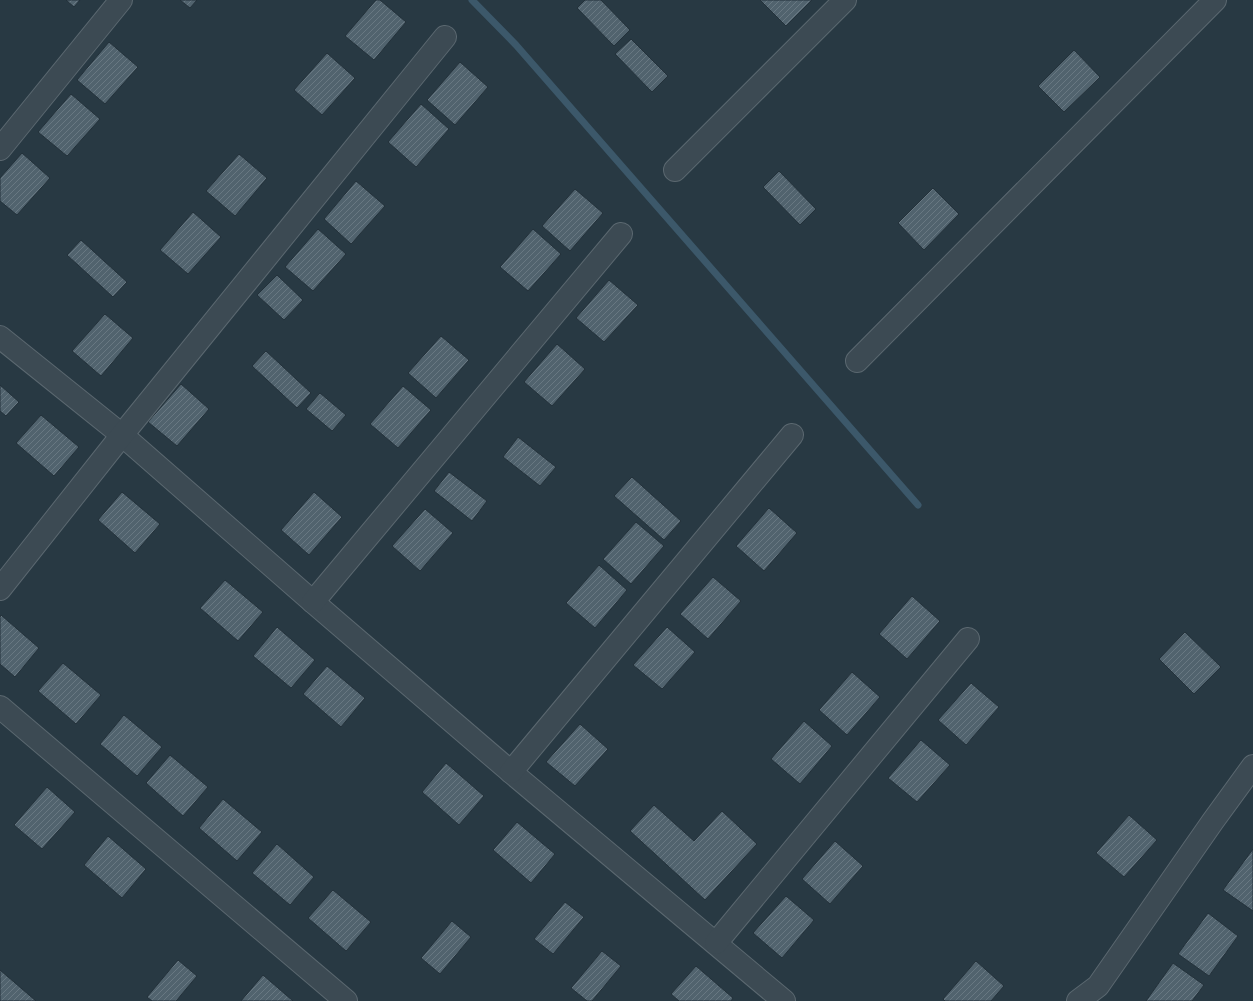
<svg xmlns="http://www.w3.org/2000/svg" width="1253" height="1001" font-family="Commissioner,sans-serif">
  <defs>
    <pattern id="building-hatch" width="6" height="6" patternUnits="userSpaceOnUse"><rect width="6" height="6" fill="#51636e"/><path d="M-1 1l2-2M0 6l6-6M5 7l2-2" fill="none" stroke="#687882"/></pattern>
  </defs>
  <rect width="100%" height="100%" fill="#283943"/>
  <g fill="none" stroke-linecap="round" stroke-linejoin="round">
    <polyline stroke="#3c586a" stroke-width="7" points="472,0 516,45 918,505"/>
  </g>
  <g fill="url(#building-hatch)" stroke="#23313a">
    <polygon points="66,0 80,0 74,7"/>
    <polygon points="180,0 197,0 190,8"/>
    <polygon points="376,0 380,0 406,22 374,60 345,36"/>
    <polygon points="585,0 601,0 630,30 614,46 577,8"/>
    <polygon points="760,0 812,0 786,26"/>
    <polygon points="631,39 668,76 652,92 615,54"/>
    <polygon points="109,42 138,67 105,104 77,80"/>
    <polygon points="1074,50 1100,77 1064,112 1038,86"/>
    <polygon points="327,53 355,78 322,115 294,90"/>
    <polygon points="460,62 488,87 455,125 427,100"/>
    <polygon points="71,94 100,119 67,156 38,132"/>
    <polygon points="421,104 449,129 416,167 388,142"/>
    <polygon points="22,153 50,178 17,215 0,201 0,178"/>
    <polygon points="239,154 267,178 235,216 206,191"/>
    <polygon points="779,171 816,209 800,225 763,187"/>
    <polygon points="356,181 385,206 351,244 324,219"/>
    <polygon points="933,188 959,214 924,250 898,223"/>
    <polygon points="575,189 603,213 570,251 542,226"/>
    <polygon points="193,212 221,237 188,274 160,250"/>
    <polygon points="318,229 346,254 313,291 285,267"/>
    <polygon points="533,229 561,254 528,291 500,267"/>
    <polygon points="81,240 127,282 113,297 67,255"/>
    <polygon points="277,275 303,300 284,320 257,295"/>
    <polygon points="609,280 638,305 604,342 576,318"/>
    <polygon points="105,314 133,338 101,376 72,351"/>
    <polygon points="441,336 469,360 436,398 408,373"/>
    <polygon points="557,344 585,369 552,406 524,382"/>
    <polygon points="266,351 311,393 297,408 252,366"/>
    <polygon points="181,384 209,409 177,446 148,422"/>
    <polygon points="0,385 19,402 6,416 0,411"/>
    <polygon points="403,386 431,410 398,448 370,424"/>
    <polygon points="320,393 346,415 332,431 306,409"/>
    <polygon points="41,415 79,447 54,476 16,443"/>
    <polygon points="518,437 556,467 540,486 503,457"/>
    <polygon points="449,472 487,501 472,521 434,491"/>
    <polygon points="632,477 681,521 664,540 614,496"/>
    <polygon points="122,492 160,524 135,553 98,520"/>
    <polygon points="314,492 342,517 309,555 281,530"/>
    <polygon points="769,508 797,533 764,571 736,546"/>
    <polygon points="425,509 453,533 420,571 392,546"/>
    <polygon points="636,522 664,546 631,584 603,559"/>
    <polygon points="599,565 627,590 595,628 566,603"/>
    <polygon points="713,577 741,601 708,639 680,614"/>
    <polygon points="225,580 263,612 238,641 200,608"/>
    <polygon points="912,596 940,621 907,659 879,634"/>
    <polygon points="1,615 39,648 15,677 0,664 0,617"/>
    <polygon points="277,627 315,660 291,688 253,656"/>
    <polygon points="667,627 695,652 662,689 633,665"/>
    <polygon points="1185,632 1221,667 1194,694 1159,659"/>
    <polygon points="63,663 101,695 76,724 38,691"/>
    <polygon points="327,666 365,698 341,727 303,694"/>
    <polygon points="852,672 880,697 847,735 819,710"/>
    <polygon points="971,683 999,707 966,745 938,720"/>
    <polygon points="124,715 162,747 137,776 100,744"/>
    <polygon points="804,721 832,746 800,784 771,759"/>
    <polygon points="580,724 608,749 575,786 546,762"/>
    <polygon points="921,740 950,765 917,802 888,778"/>
    <polygon points="170,755 208,787 183,816 146,783"/>
    <polygon points="446,763 484,796 459,825 422,792"/>
    <polygon points="47,787 75,812 42,849 14,825"/>
    <polygon points="223,799 262,832 237,861 199,828"/>
    <polygon points="654,805 694,841 722,811 757,844 705,900 630,831"/>
    <polygon points="1129,815 1157,840 1124,877 1096,853"/>
    <polygon points="517,822 555,854 531,883 493,850"/>
    <polygon points="108,836 146,869 122,898 84,865"/>
    <polygon points="835,841 863,866 830,904 802,879"/>
    <polygon points="277,844 314,877 290,905 252,873"/>
    <polygon points="1253,849 1253,911 1223,890"/>
    <polygon points="333,890 371,922 346,951 308,918"/>
    <polygon points="786,896 814,920 782,958 753,933"/>
    <polygon points="565,902 584,917 553,954 534,939"/>
    <polygon points="1208,913 1238,936 1209,976 1178,954"/>
    <polygon points="452,921 471,937 440,974 421,958"/>
    <polygon points="602,951 621,966 592,1001 587,1001 571,988"/>
    <polygon points="178,960 197,976 176,1001 152,1001 147,997"/>
    <polygon points="976,961 1004,986 991,1001 945,1001 943,999"/>
    <polygon points="1173,963 1204,985 1192,1001 1146,1001"/>
    <polygon points="696,966 733,998 731,1001 679,1001 671,994"/>
    <polygon points="0,970 36,1001 0,1001"/>
    <polygon points="263,975 293,1001 241,1001"/>
  </g>
  <g fill="none" stroke-linecap="round" stroke-linejoin="round">
    <g stroke="#5b6870" stroke-width="24">
      <g id="minor">
        <polyline points="0,149 121,0"/>
        <polyline points="675,170 845,0"/>
        <polyline points="0,337 122,435 313,602 511,772 784,1001"/>
        <polyline points="857,361 1215,0"/>
        <polyline points="0,589 122,435 445,37"/>
        <polyline points="313,602 621,234"/>
        <polyline points="0,707 346,1001"/>
        <polyline points="511,772 792,435"/>
        <polyline points="716,943 968,639"/>
        <polyline points="1078,1001 1098,986 1213,821 1253,766"/>
      </g>
    </g>
    <use href="#minor" stroke="#3c4a53" stroke-width="22"/>
  </g>
</svg>
